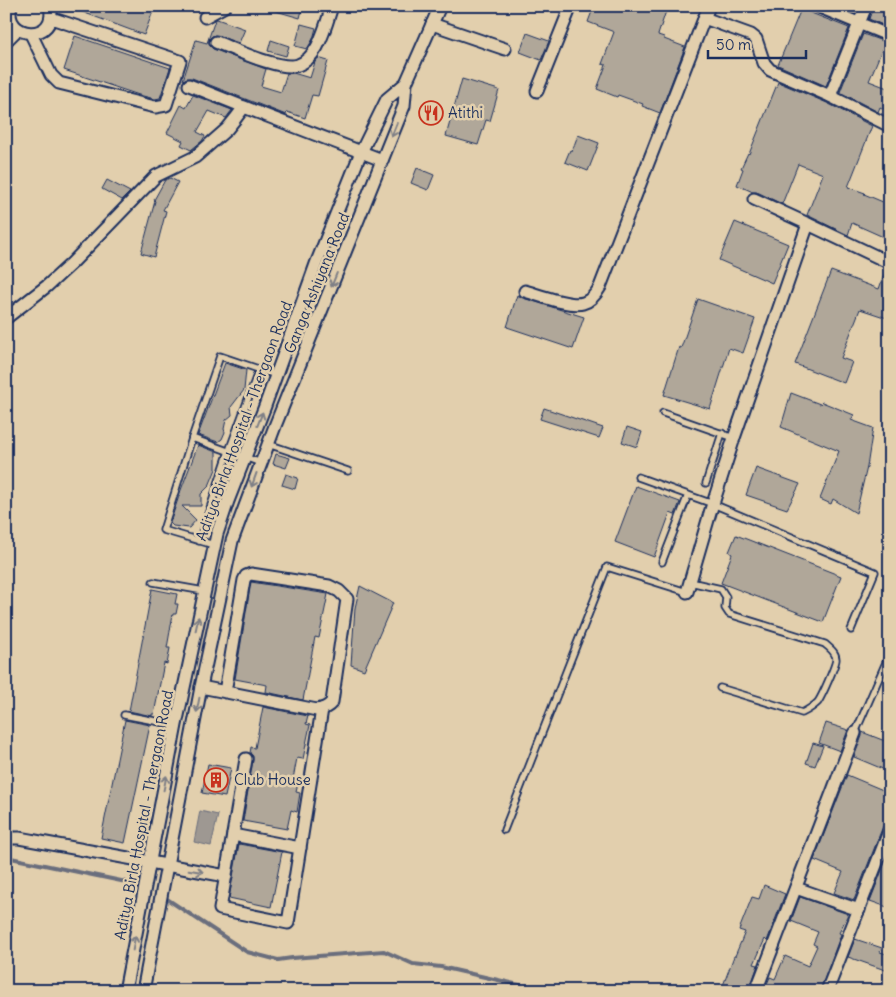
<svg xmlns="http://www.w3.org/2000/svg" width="896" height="997" font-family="Delius,sans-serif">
  <rect width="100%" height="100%" fill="#e2cfad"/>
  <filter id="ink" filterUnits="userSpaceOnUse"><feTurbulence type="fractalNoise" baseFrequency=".02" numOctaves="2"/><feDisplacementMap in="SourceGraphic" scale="10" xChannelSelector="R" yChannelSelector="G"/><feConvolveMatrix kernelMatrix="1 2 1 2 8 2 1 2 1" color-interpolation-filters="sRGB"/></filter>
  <g filter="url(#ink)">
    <polygon fill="#9e9892" stroke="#6a6e7d" points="200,811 218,815 211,846 194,842"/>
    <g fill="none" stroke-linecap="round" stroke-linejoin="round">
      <g stroke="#6a6e7d" stroke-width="4">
        <polyline points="6,857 126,882 136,887"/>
        <polyline points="167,899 247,952 278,960 292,958 384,951 413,964 441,967 546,991"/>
      </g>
    </g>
    <g fill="#b0a799" stroke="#1b2f5e">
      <polygon points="69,6 155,6 144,35 69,7"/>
      <polygon points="269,6 303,6 300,18 269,9"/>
      <polygon points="594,6 665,6 663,10 666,11 658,35 664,37 664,39 685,47 660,113 642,106 643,104 618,95 617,97 597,89 606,65 602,64 614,32 588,22"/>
      <polygon points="873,6 890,6 890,28 869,19"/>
      <polygon points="801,9 849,28 826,86 778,65"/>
      <polygon points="217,19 245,29 239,43 215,35 212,36 209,39 209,43 210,46 213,49 231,56 266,69 261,86 281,92 287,73 293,73 310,78 315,62 318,58 328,61 318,96 312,95 305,118 287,112 286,115 192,78 187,78 183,80 196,40 207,43 215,20"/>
      <polygon points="301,24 316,28 313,39 307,49 295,46"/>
      <polygon points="527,33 549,41 541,60 520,52"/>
      <polygon points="863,34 885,42 869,81 890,89 890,112 880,107 878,112 840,92"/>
      <polygon points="75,36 170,68 160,98 155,99 139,95 64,70"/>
      <polygon points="271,40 289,46 286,56 268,51"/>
      <polygon points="462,79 499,90 490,121 486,120 478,145 446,136"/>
      <polygon points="778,82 827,103 872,126 848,187 865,193 864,194 890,205 890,240 852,223 848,235 807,215 823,174 798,164 782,204 757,192 753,192 737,185 743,169 741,168 748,153 749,154"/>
      <polygon points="193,95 232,110 226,118 209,111 197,132 205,136 202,141 191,150 181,145 183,141 167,133 181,105 186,108"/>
      <polygon points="578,135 599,143 588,171 565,162 570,150 572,151"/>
      <polygon points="417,168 434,175 428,190 411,183"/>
      <polygon points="170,178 178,182 163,210 166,211 154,257 141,253 155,201 154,200 165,180"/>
      <polygon points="107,180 130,192 122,200 102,189"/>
      <polygon points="735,222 788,244 772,283 719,260"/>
      <polygon points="886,269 890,270 890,309 887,318 860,309 841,358 852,362 844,383 795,364 831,271 879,289"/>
      <polygon points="517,295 523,298 584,317 573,349 507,327"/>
      <polygon points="698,299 755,319 743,353 729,348 710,409 664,395 679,347 681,348"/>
      <polygon points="225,363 246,370 244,390 231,407 232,415 226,420 224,429 225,432 222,439 218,442 198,435"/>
      <polygon points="791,393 820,404 822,402 854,415 851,420 873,428 867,467 856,513 833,499 831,504 820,499 839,451 781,427"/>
      <polygon points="544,408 603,428 599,438 540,419"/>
      <polygon points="627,427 642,432 637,447 622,442"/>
      <polygon points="198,445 216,452 216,469 209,486 201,494 201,506 182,506 196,520 189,528 173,526 170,523 181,490"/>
      <polygon points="276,454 290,458 286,468 273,464"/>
      <polygon points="756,468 800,484 787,509 746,495"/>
      <polygon points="286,474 298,478 295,489 282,485"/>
      <polygon points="636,486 680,502 675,515 670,513 654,557 615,542"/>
      <polygon points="736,535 841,576 823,622 721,583 732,554 729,552"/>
      <polygon points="251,582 328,594 319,638 315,637 303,700 266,692 267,685 235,679"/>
      <polygon points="360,586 393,603 364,670 351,665 355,608"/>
      <polygon points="152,589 177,594 175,604 178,604 176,614 173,614 167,648 170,648 167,664 164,663 154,714 152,714 152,716 129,711"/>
      <polygon points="263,707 308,716 306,724 310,725 303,759 297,758 293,779 299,780 296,792 300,793 297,812 291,810 287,829 243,821 253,760 253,756 250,753 251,747 255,748"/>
      <polygon points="125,720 150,725 125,843 101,838"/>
      <polygon points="826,723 848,730 840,751 819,743"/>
      <polygon points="862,732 890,743 890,772 854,757 862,736"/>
      <polygon points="813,743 823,746 815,766 806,763"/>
      <polygon points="208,764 231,768 225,797 202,793"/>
      <polygon points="847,775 890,793 890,822 886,823 883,826 854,900 834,893 843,872 814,860"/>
      <polygon points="239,844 282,852 271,907 229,898"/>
      <polygon points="890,850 890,908 870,901"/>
      <polygon points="764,885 785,894 767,941 765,939 754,964 758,965 749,991 721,991 734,956 735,956 745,932 739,930 752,897 759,899"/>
      <polygon points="800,897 848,914 839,933 841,934 820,991 764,991 770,977 775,979 785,956 808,966 817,946 813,944 818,932 791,921"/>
      <polygon points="855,939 882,948 880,952 890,955 890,964 888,971 848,957"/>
    </g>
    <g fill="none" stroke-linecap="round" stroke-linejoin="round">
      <g stroke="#1b2f5e" stroke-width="9">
        <g id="lane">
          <polyline points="663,413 734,438"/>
          <polyline points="192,438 163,530 214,545"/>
          <polyline points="268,444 348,471"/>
          <polyline points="261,463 192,438 220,356 276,375"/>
          <polyline points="638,477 713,504 875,572 851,630"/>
          <polyline points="706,483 722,433"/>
          <polyline points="199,541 229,451 259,369"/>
          <polyline points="662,562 688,495"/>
          <polyline points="153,582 204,591"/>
          <path d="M690,582L721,589L726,597L725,608L729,614L825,644C829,648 836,652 836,659C836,665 822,696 818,702C813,707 808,710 802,713L720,688"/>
          <polyline points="124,715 176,725"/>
          <polyline points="855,733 890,653"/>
          <polyline points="504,830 607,567 687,592"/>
        </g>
      </g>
      <g stroke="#1b2f5e" stroke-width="15">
        <g id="street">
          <path d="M11,6C2,40 59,43 50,6"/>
          <polyline points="817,6 890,36"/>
          <polyline points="866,6 830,96 890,126"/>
          <polyline points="205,17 225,6"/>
          <polyline points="704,18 751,35 756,39 764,63 770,70 830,96"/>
          <polyline points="432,24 505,49"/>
          <polyline points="31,34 51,75 59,83 155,107 166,105 180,61 51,18"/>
          <polyline points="6,41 18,29"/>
          <path d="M216,42C234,49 280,71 298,65C306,62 313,54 317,47C324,34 328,19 332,6"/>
          <polyline points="189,85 244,107"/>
          <polyline points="537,91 571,6"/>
          <polyline points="754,199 808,224"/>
          <path d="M525,291C539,295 570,307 583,303C591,301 596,294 600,287L709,6"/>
          <polyline points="6,318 47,286 72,263 156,176 195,157 227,129 235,119 244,107 382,160"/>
          <polyline points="687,592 710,513 734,438 808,224 890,263"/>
          <path d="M201,687L317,710C324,709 328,707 332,702L347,599L339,591L329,586L251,574L246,576L244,580L225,692"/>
          <polyline points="246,759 220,909 288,923 322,709"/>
          <polyline points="233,835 300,848"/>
          <polyline points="6,838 19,838 226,876"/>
          <polyline points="796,888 859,910"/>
          <polyline points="125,991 176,725 217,534 228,501 265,406 316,264 361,152 387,99 406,83 440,6"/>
          <polyline points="143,991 201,687 232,541 275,426 404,106 406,83"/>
          <polyline points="756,991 855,733"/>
          <polyline points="827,991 890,829"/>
        </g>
      </g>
      <use href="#lane" stroke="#e2cfad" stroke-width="5.5"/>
      <use href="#street" stroke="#e2cfad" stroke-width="11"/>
    </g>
    <defs><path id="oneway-shaft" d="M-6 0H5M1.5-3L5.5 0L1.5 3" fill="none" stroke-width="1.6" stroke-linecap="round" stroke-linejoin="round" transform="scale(1.25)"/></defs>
    <g stroke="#7e7f86">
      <use href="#oneway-shaft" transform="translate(394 130) rotate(112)"/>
      <use href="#oneway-shaft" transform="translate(334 280) rotate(112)"/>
      <use href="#oneway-shaft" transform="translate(260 419) rotate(-69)"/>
      <use href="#oneway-shaft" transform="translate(254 480) rotate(110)"/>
      <use href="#oneway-shaft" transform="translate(197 624) rotate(-78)"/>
      <use href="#oneway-shaft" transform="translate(198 705) rotate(101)"/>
      <use href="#oneway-shaft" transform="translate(165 783) rotate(-79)"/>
      <use href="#oneway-shaft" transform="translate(196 871) rotate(10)"/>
      <use href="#oneway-shaft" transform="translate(134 943) rotate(-80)"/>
    </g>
  </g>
  <defs>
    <g id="restaurant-ring" transform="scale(1.25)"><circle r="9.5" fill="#e2cfad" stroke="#c8321e" stroke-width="1.5"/><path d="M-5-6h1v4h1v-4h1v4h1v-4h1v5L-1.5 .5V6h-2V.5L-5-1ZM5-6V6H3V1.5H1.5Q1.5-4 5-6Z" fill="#c8321e"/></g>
    <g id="building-ring" transform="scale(1.25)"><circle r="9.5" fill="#e2cfad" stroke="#c8321e" stroke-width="1.5"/><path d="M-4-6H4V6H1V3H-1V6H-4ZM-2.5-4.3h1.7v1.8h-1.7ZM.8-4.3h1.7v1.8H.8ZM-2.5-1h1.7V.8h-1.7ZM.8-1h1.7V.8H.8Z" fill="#c8321e"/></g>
  </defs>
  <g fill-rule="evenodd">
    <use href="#restaurant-ring" x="431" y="113"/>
    <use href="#building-ring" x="216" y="780"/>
  </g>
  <g text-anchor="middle" stroke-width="5" stroke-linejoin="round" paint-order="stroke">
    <g font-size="15" fill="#1b2f5e" stroke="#e2cfad" text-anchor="start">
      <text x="448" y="118">Atithi</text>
      <text x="234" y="785">Club House</text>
    </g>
    <g font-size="15" fill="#1b2f5e" stroke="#e2cfad">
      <text transform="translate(317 283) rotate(-68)" y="5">Ganga Ashiyana Road</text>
      <text transform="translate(244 421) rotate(-70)" y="5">Aditya Birla Hospital - Thergaon Road</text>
      <text transform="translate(144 815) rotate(-79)" y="5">Aditya Birla Hospital - Thergaon Road</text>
    </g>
  </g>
  <rect width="896" height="997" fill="none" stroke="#e2cfad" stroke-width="25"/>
  <rect x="12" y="12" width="871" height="972" fill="none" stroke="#1b2f5e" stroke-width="2" filter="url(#ink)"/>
  <path d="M708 50v8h98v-8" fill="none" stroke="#1b2f5e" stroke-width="2.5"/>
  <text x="716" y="50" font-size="15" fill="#1b2f5e" stroke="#e2cfad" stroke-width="4" paint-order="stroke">50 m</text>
</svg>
